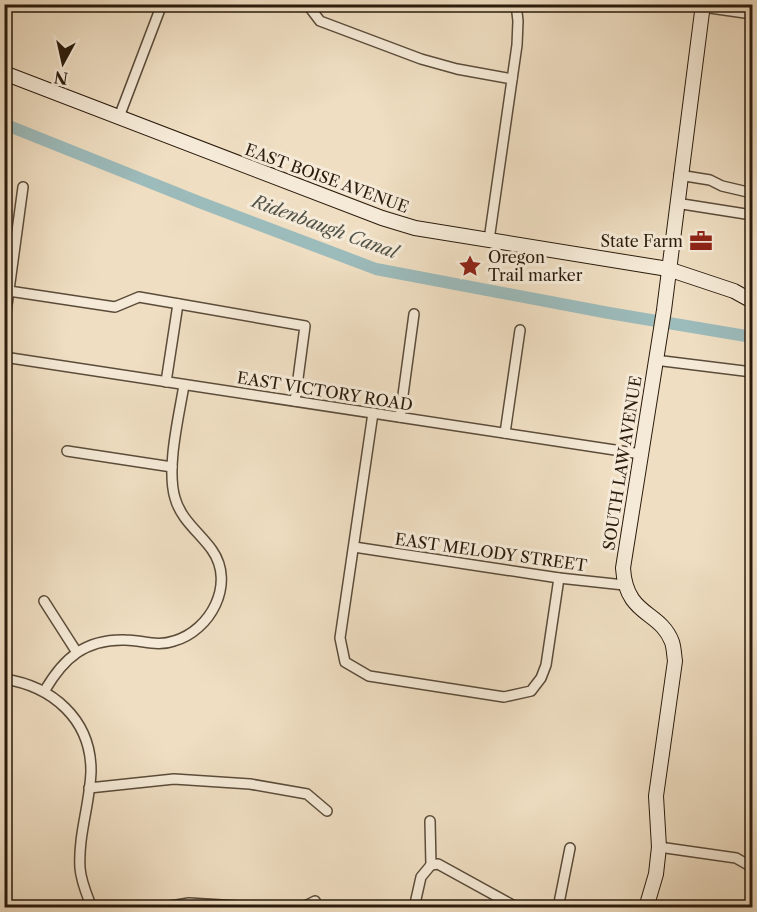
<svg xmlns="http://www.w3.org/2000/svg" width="757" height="912" font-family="'Libre Caslon Text',serif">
  <rect width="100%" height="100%" fill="#efdec2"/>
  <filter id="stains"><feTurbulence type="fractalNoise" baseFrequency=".00333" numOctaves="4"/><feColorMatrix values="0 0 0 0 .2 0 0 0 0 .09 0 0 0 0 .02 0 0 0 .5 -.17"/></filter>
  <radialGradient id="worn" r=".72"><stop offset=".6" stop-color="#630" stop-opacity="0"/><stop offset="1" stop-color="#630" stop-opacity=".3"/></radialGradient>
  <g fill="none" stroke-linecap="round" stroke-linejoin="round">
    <polyline stroke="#9cbbbb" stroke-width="12" points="4,124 199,202 376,269 609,313 752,337"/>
    <g stroke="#5b4c3a" stroke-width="12">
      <g id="street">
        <polyline points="307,4 320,21 421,59 457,69 512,79"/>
        <polyline points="703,7 752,14"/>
        <polyline points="119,117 162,4"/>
        <polyline points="679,175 710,180 722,186 752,193"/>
        <polyline points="676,203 752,215"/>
        <polyline points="489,240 517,45 518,21 516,4"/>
        <polyline points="9,291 115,307 139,297 305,326 295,401"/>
        <polyline points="4,327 23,187"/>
        <polyline points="4,357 641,454"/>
        <polyline points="655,360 752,372"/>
        <polyline points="166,382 178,304"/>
        <polyline points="373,413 340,638 345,662 369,676 504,697 531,691 541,678 546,665 559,578"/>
        <polyline points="400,417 414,314"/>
        <polyline points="505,433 520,330"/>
        <polyline points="67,451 172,467"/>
        <polyline points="354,547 559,578 624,585"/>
        <polyline points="44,601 76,651"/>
        <path d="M4,679C52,686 91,719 91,771C90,804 78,835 80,868C81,882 87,895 92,908"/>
        <path d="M45,690C64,658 85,639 125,640C142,640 157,647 174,641C210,631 236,584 212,550C200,533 181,520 175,498C166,468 179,416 184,385"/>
        <polyline points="89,788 174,779 250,784 307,794 327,811"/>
        <polyline points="430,821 431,865"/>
        <polyline points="659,847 736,858 752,867"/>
        <polyline points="158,908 189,903 270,908"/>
        <polyline points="301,908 315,901"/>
        <polyline points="414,908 421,877 431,865 438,864 518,908"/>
        <polyline points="558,908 570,848"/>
      </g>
    </g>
    <g stroke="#2a1b0c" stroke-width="16">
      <g id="secondary">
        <polyline points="4,73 382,218 415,228 668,269 734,291 752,301"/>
        <path d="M646,908L656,874L659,847L656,796L675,661C674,655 674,648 672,642C660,610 626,617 623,568L664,310L703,4"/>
      </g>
    </g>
    <use href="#street" stroke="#f5ead7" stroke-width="9"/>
    <use href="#secondary" stroke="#f5ead7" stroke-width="14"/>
  </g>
  <defs>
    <g id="office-bare" transform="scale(1.8)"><path d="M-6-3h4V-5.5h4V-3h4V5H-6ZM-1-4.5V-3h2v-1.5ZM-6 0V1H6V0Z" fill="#8f2418" stroke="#f5ead7" stroke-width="2.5" paint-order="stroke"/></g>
    <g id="sight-bare" transform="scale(1.8)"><path d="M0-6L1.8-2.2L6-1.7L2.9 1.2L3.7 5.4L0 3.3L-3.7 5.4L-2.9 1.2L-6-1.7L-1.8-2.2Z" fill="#8f2418" stroke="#f5ead7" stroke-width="2.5" paint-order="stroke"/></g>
  </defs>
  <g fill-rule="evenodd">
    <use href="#office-bare" x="701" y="241"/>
    <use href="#sight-bare" x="470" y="266"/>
  </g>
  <g text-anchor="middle" stroke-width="6" stroke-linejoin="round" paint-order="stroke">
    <g font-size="16" fill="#2a1b0c" stroke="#f5ead7">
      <text transform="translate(327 178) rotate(20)" y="6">EAST BOISE AVENUE</text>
      <text transform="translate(325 391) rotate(9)" y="6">EAST VICTORY ROAD</text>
      <text transform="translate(622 463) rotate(-81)" y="6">SOUTH LAW AVENUE</text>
      <text transform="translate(491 552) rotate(8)" y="6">EAST MELODY STREET</text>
    </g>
    <g font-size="16" fill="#2a1b0c" stroke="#f5ead7" text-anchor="end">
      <text x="683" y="247">State Farm</text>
      <text x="488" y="263" text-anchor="start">Oregon<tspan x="488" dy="18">Trail marker</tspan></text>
    </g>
    <g font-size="18" font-style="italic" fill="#525349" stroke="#f5ead7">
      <text transform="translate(325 227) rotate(20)" y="6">Ridenbaugh Canal</text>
    </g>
  </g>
  <rect width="757" height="912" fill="none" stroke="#efdec2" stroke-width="24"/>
  <rect x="6" y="6" width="745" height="900" fill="none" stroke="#2a1b0c" stroke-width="3"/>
  <rect x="12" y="12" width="733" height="888" fill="none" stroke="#2a1b0c" stroke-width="1.5"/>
  <g transform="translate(63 63) rotate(188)" stroke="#f5ead7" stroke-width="4.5" paint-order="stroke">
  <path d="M0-4.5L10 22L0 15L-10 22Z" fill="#2a1b0c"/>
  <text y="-9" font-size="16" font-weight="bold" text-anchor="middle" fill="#2a1b0c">N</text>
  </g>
  <rect width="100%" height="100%" filter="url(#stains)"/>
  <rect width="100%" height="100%" fill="url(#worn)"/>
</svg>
